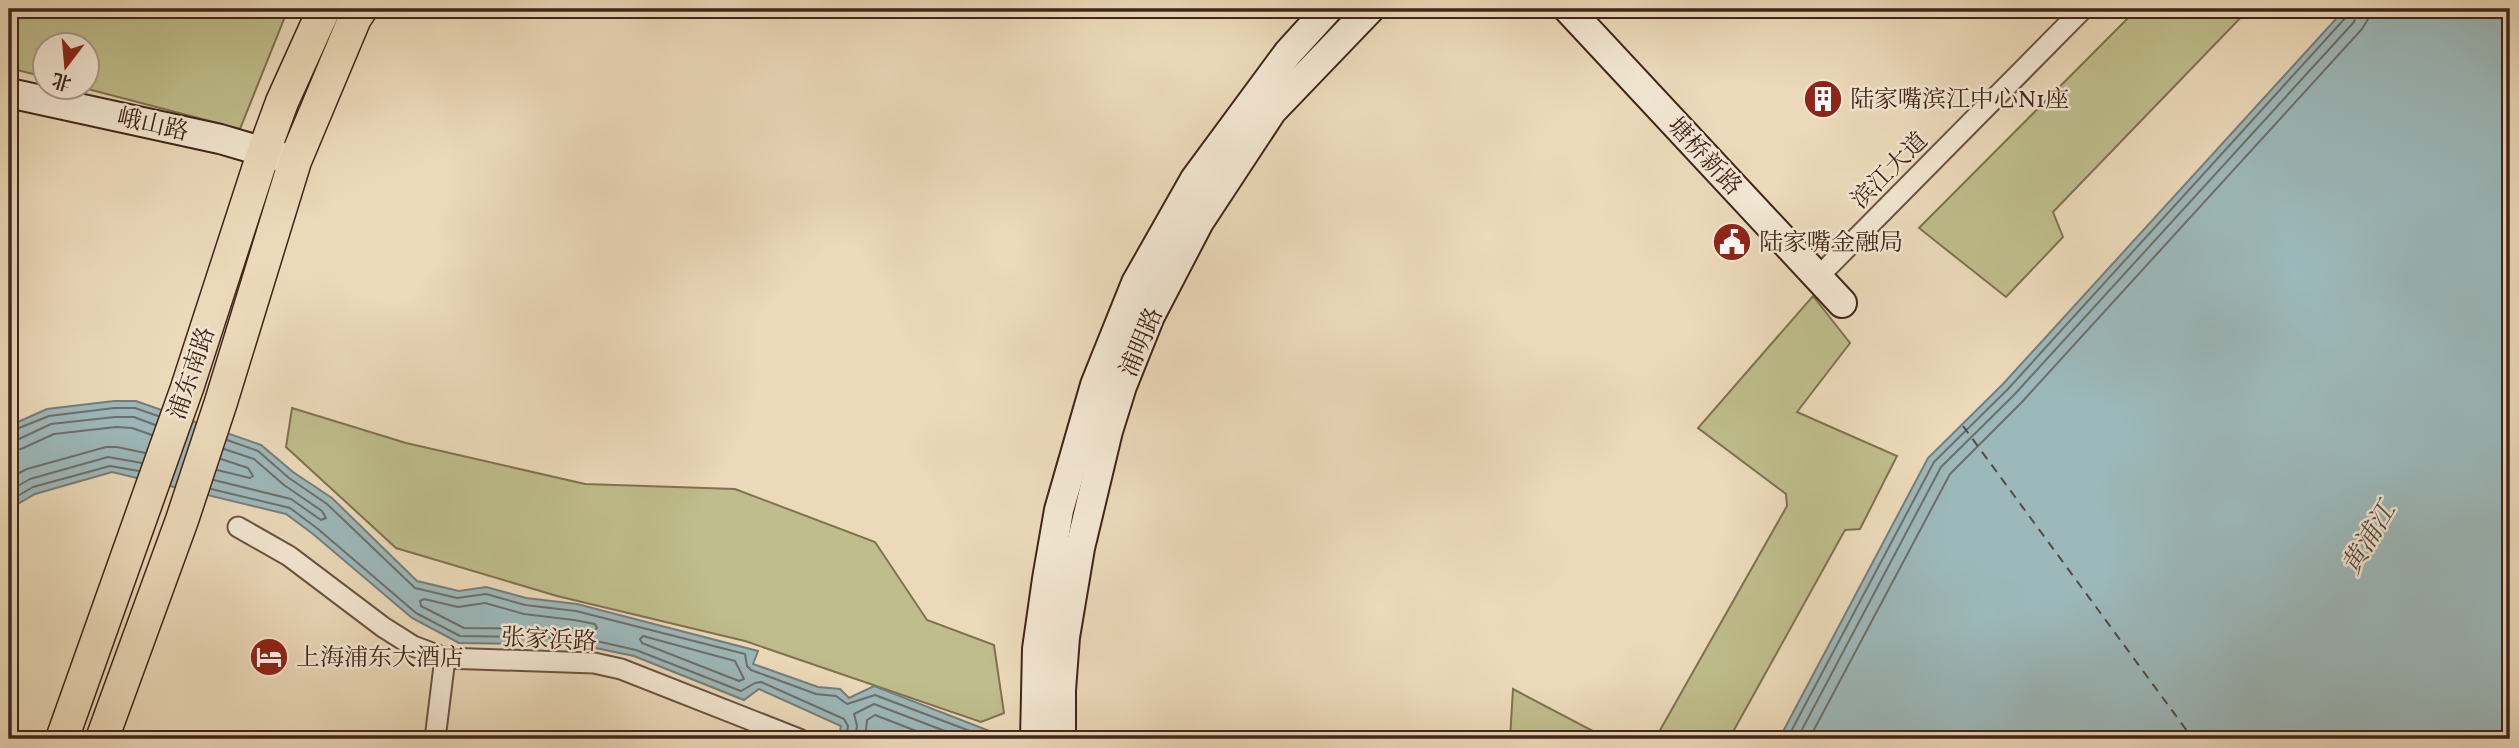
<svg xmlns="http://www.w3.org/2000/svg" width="2519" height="748" font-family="Vollkorn,'Noto Serif SC',serif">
  <rect width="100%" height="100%" fill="#ebd9b9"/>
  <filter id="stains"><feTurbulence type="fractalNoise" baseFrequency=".00286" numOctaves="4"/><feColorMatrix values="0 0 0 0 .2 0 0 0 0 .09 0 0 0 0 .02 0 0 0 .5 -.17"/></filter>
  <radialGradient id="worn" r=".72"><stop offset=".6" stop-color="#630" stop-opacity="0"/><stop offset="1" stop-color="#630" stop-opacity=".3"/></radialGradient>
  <g fill="#bebd8b" stroke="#807152" stroke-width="2">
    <polygon points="9,9 288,9 240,129 84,88 88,88 88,46 46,46 45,77 9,68"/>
    <polygon points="2137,9 2249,9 2053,212 2063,237 2006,297 1919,228"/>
    <polygon points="1813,296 1850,343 1797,412 1897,456 1860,529 1845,530 1729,739 1655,739 1787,506 1786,494 1698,428"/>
    <polygon points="292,408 406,443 585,484 735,489 875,542 927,620 994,645 1004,713 981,722 745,641 557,596 396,548 286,447"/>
    <polygon points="1513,689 1608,739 1510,739"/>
  </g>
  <g fill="#9cb8ba" stroke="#787d7a" stroke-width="2">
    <polygon points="2345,9 2510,9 2510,739 1779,739 1928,458 2003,384"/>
    <polygon points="114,401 136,401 261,445 293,472 332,498 417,581 459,591 486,587 526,598 577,604 758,651 753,664 818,687 840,689 849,698 874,686 1010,739 844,739 839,736 841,726 759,689 744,700 634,656 581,645 459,643 412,618 313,534 286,514 112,472 35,494 9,509 9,426 47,409"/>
  </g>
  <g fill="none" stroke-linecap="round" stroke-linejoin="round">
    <g stroke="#6f6e6a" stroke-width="2">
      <polyline points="9,432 49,416 114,408 135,408 158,416"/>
      <polyline points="227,440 258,451 289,478 327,504 415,588 457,598 486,594 525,605 576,611 745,654 747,666 751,670 816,694 836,696 847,704 875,695 991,739"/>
      <polyline points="9,441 17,440 51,424 115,417 134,417 155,425"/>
      <polyline points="9,451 21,449 54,434 116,427 132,428 152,435"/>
      <polyline points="217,470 250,478 253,476 248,468 221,459"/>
      <polyline points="9,478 27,469 106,447 117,447 145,453"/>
      <polyline points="214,480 291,499 321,520 326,518 322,511 284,485 254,459 224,449"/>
      <polyline points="211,489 290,508 318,529 416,613 460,636 583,638 636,650 741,691 755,683 761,682 844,719 848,726 846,739"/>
      <polyline points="9,491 30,479 108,457 142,463"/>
      <polyline points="9,501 33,487 110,466 139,471"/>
      <polygon points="424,599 458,607 485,603 524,614 574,620 595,624 597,628 593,631 581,629 464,628 421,606 420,601"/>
      <polygon points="643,636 735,661 744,679 739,681 642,643 640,639"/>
      <polyline points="855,739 857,726 854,714 874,704 966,739"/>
      <polyline points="865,739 867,720 875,715 937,739"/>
      <polyline points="1787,739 1934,462 2008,389 2347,16 2350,9"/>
      <polyline points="1797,739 1941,467 2014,395 2354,22 2358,9"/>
      <polyline points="1809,739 1950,474 2022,402 2362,29 2368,19 2369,9"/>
    </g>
    <polyline stroke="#584a42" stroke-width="2" stroke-dasharray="9 7" stroke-linecap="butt" points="1963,426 2193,739"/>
    <g stroke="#6c5242" stroke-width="23">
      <g id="street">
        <polyline points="1819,276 2083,9"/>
        <polyline points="238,527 289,556 383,627 413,646 445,658 594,663 621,669 799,739"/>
        <polyline points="435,739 445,658"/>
      </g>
    </g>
    <g stroke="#42251a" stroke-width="32">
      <g id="secondary">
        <polyline points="1568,9 1842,303"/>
        <polyline points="9,93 220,139 285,158"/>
        <polyline points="1035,739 1037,649 1047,579 1059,510 1095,385 1136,283 1195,179 1288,53 1328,9"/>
        <polyline points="1061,739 1061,690 1065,637 1080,548 1108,431 1122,386 1150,316 1199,222 1272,111 1370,9"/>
      </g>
    </g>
    <g stroke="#42251a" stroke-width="35">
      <g id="primary">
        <polyline points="62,739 187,388 264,151 282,102 324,9"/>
        <polyline points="102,739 182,520 221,402 295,161 355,18 361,9"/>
      </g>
    </g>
    <use href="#street" stroke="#f2e6d2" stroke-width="19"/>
    <use href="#secondary" stroke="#f2e6d2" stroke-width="28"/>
    <use href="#primary" stroke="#ebd9b9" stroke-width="32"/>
  </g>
  <defs>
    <g id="building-disc" transform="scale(2.0125)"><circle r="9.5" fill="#8f2418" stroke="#f2e6d2"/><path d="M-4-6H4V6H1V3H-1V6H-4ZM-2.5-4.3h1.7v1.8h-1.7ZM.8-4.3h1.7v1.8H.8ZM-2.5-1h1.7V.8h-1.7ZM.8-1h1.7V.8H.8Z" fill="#fff"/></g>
    <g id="civic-disc" transform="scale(2.0125)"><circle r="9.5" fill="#8f2418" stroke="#f2e6d2"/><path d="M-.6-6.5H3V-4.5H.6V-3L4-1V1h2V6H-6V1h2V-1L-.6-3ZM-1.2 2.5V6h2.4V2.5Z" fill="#fff"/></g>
    <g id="hotel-disc" transform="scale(2.0125)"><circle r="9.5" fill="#8f2418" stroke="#f2e6d2"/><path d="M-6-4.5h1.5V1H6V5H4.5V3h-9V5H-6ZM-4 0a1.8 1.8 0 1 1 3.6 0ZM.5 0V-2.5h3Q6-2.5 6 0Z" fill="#fff"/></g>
  </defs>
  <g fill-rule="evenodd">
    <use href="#building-disc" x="1823" y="99"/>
    <use href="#civic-disc" x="1732" y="242"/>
    <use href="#hotel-disc" x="269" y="657"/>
  </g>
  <g text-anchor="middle" stroke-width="5" stroke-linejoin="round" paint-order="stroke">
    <g font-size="24" fill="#42251a" stroke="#f2e6d2" text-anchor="start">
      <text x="1850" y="107">陆家嘴滨江中心N1座</text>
      <text x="1759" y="250">陆家嘴金融局</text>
      <text x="296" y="665">上海浦东大酒店</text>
    </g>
    <g font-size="24" fill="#42251a" stroke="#f2e6d2">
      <text transform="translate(153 124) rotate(13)" y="8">峨山路</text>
      <text transform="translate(1705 156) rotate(47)" y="8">塘桥新路</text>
      <text transform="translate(1889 170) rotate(-45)" y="8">滨江大道</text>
      <text transform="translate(1141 342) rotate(-67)" y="8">浦明路</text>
      <text transform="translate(191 373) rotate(-71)" y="8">浦东南路</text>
      <text transform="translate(549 639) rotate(3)" y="8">张家浜路</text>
    </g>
    <g font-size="26" font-style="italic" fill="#584a42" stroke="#f2e6d2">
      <text transform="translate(2368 538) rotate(-59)" y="9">黄浦江</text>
    </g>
  </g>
  <rect width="2519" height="748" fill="none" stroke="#ebd9b9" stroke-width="35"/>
  <rect x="10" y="10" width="2498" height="727" fill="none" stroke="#42251a" stroke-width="3.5"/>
  <rect x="18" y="18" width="2484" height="713" fill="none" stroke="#42251a" stroke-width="2"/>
  <g transform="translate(66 66) rotate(196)"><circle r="33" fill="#f2e6d2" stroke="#ac9988" stroke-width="2"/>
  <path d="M0-5L12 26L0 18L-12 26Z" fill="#8f2418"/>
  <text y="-10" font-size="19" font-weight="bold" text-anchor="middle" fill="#42251a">北</text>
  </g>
  <rect width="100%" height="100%" filter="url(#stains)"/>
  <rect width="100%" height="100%" fill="url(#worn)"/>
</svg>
